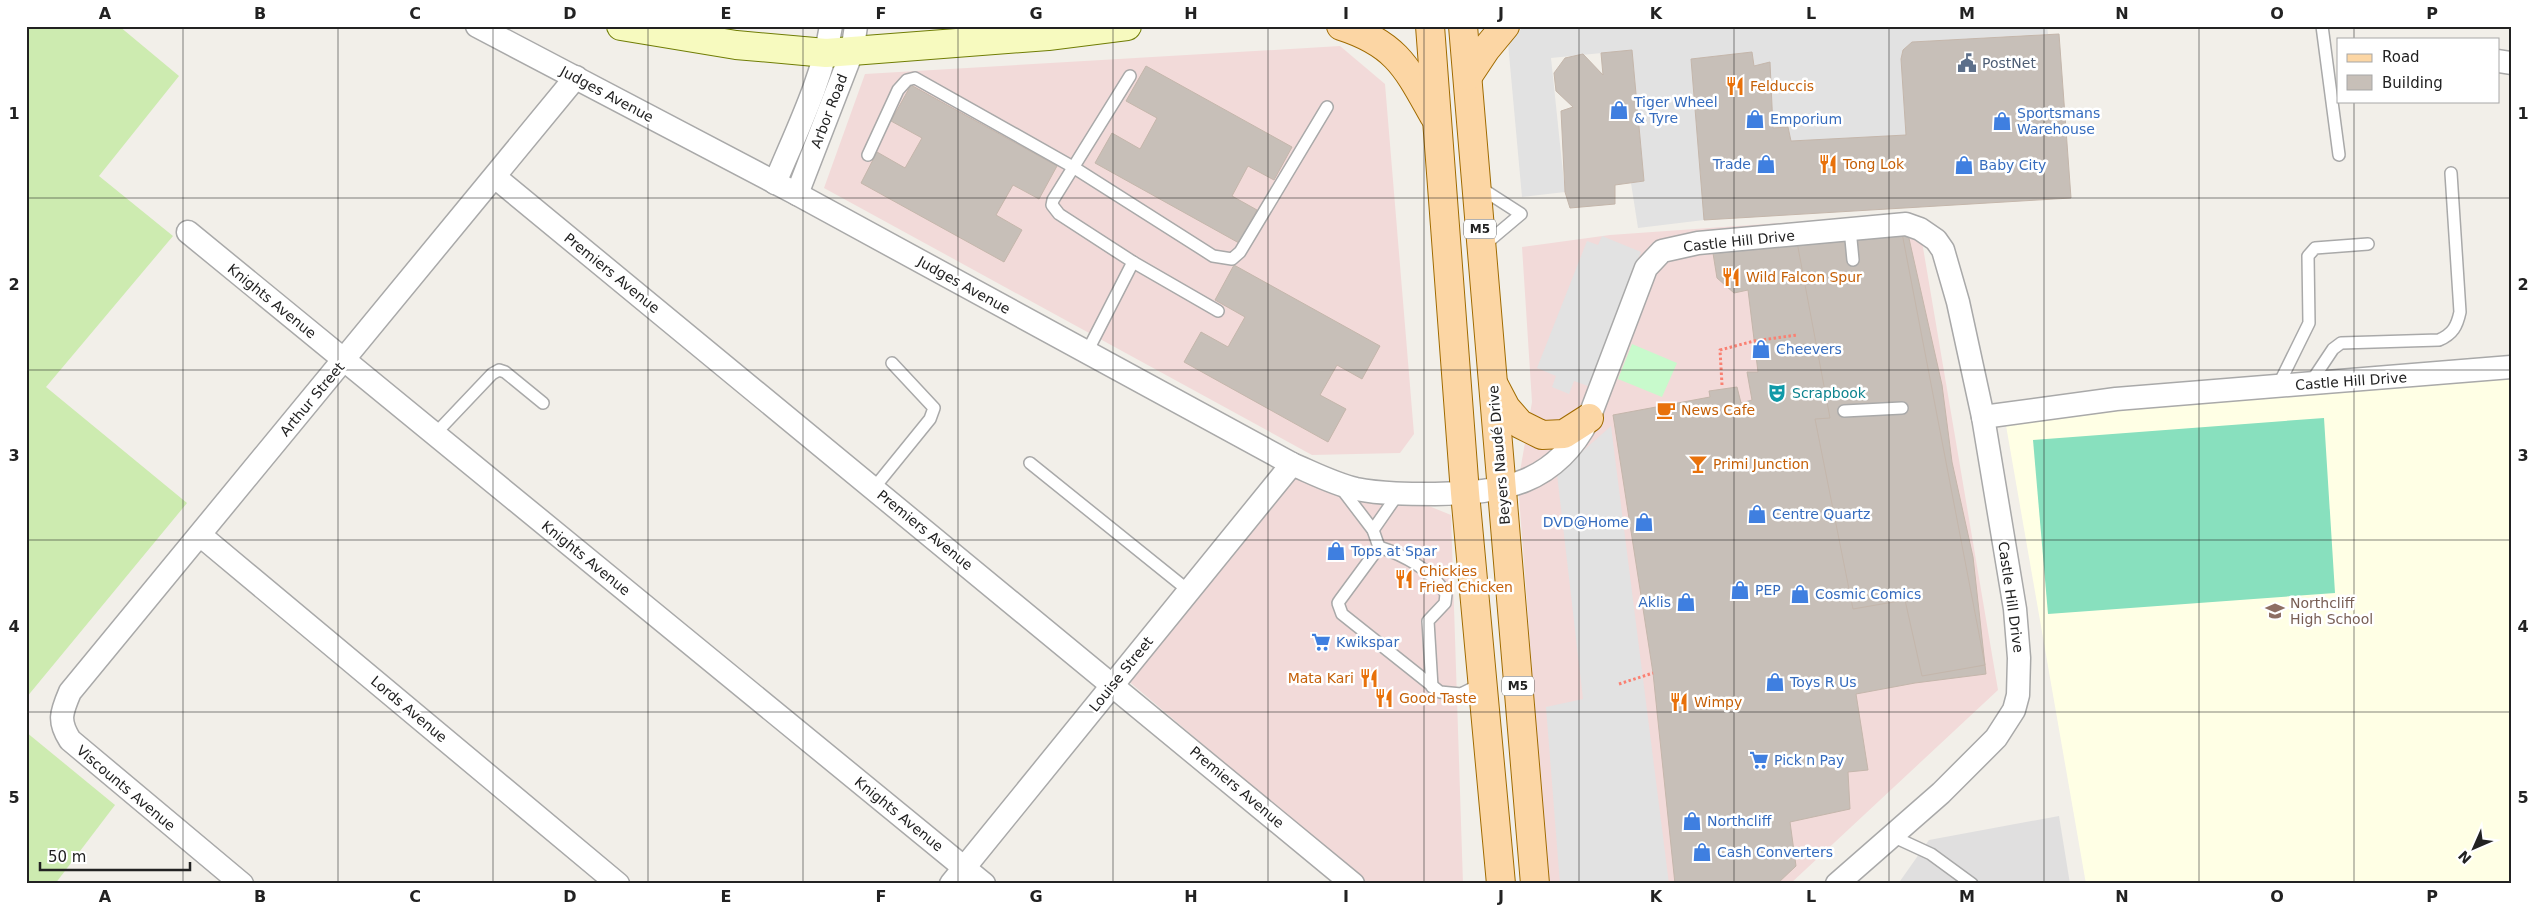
<svg xmlns="http://www.w3.org/2000/svg" width="2537" height="910" font-family="'DejaVu Sans',sans-serif">
  <rect width="100%" height="100%" fill="#f2efe9"/>
  <polygon fill="#e0dfdf" points="2059,816 2070,884 1898,884 1929,840"/>
  <g fill="#f2dad9">
    <polygon points="1340,46 1385,84 1414,434 1400,453 1312,455 824,188 865,74"/>
    <polygon points="1918,218 1998,690 1790,884 1548,884 1518,483 1532,402 1522,247 1610,235 1838,219"/>
    <polygon points="1292,467 1419,502 1451,515 1463,884 1367,884 1126,679"/>
  </g>
  <polygon fill="#ffffe5" points="2511,370 2511,884 2086,884 2004,414"/>
  <g fill="#cdebb0">
    <polygon points="26,26 119,26 179,76 99,176 173,236 46,387 187,503 26,698"/>
    <polygon points="26,732 115,805 55,884 26,884"/>
  </g>
  <polygon fill="#c8facc" points="1632,344 1677,363 1662,397 1618,379"/>
  <polygon fill="#88e0be" points="2324,418 2335,593 2048,614 2033,440"/>
  <g fill="#e2e2e2">
    <polygon points="1524,26 2047,26 2048,34 1912,42 1903,50 1901,59 1906,135 1791,141 1788,127 1773,128 1770,62 1754,66 1752,52 1691,59 1704,220 1638,228 1631,183 1644,181 1632,50 1551,58 1565,192 1522,197 1508,43"/>
    <polygon points="1602,236 1641,252 1588,386 1574,381 1569,394 1552,387 1556,376 1537,368 1587,241 1598,245"/>
    <polygon points="1611,426 1669,884 1560,884 1546,707 1583,699 1557,474"/>
  </g>
  <g fill="#c7bfb8" stroke="#c4b6ab">
    <polygon points="2059,34 2071,198 1704,220 1691,59 1752,52 1754,66 1770,62 1773,128 1788,127 1791,141 1906,135 1901,59 1903,50 1912,42"/>
    <polygon points="1632,50 1644,181 1615,185 1615,204 1570,208 1565,192 1561,111 1573,107 1556,91 1554,73 1565,58 1583,54 1603,75 1601,53"/>
    <polygon points="1146,66 1292,147 1274,180 1248,166 1232,196 1257,210 1239,243 1095,163 1112,133 1140,149 1157,118 1126,101"/>
    <polygon points="911,85 1057,166 1039,199 1013,185 996,215 1022,230 1004,262 861,183 877,152 905,168 922,138 891,121"/>
    <polygon points="1906,225 1942,385 1952,462 1973,557 1986,674 1915,683 1856,694 1868,770 1848,772 1850,809 1790,822 1796,866 1777,884 1675,884 1653,673 1613,415 1710,397 1709,391 1737,387 1741,403 1752,400 1747,372 1758,372 1748,290 1734,293 1717,278 1712,247"/>
    <polygon points="1902,233 1985,665 1922,676 1905,600 1853,609 1815,419 1830,418 1797,242"/>
    <polygon points="1234,265 1380,346 1362,379 1337,365 1320,395 1346,409 1328,442 1184,362 1201,332 1228,347 1245,317 1215,300"/>
  </g>
  <g fill="none" stroke-linecap="round" stroke-linejoin="round">
    <g stroke="#a9a9a9" stroke-width="14">
      <g id="lane">
        <polyline points="2322,26 2339,155"/>
        <polyline points="1130,76 1053,200 1052,205 1059,214 1133,262 1218,311"/>
        <polyline points="868,155 898,90 907,80 915,78 1073,167 1213,256 1232,259 1240,252 1327,107"/>
        <polyline points="1479,187 1521,214 1483,246"/>
        <polyline points="1850,229 1853,260"/>
        <polyline points="1087,352 1133,262"/>
        <path d="M2311,382L2333,349L2341,343L2439,340C2453,334 2457,326 2460,312L2451,173"/>
        <polyline points="2278,386 2309,323 2308,256 2315,248 2368,244"/>
        <polyline points="1844,411 1902,408"/>
        <polyline points="435,434 492,374 499,370 505,372 543,403"/>
        <polyline points="1030,463 1189,591"/>
        <polyline points="874,488 930,419 934,408 892,363"/>
        <polyline points="1341,488 1373,530 1379,547"/>
        <polyline points="1373,530 1398,494"/>
        <polyline points="1379,547 1340,600 1338,603 1342,614 1440,692 1461,694 1483,683"/>
        <path d="M1379,547C1404,555 1432,570 1446,594L1445,603L1428,621L1432,687"/>
        <polyline points="1892,836 1931,854 1972,884"/>
      </g>
    </g>
    <g stroke="#a9a9a9" stroke-width="25">
      <g id="street">
        <path d="M477,26L797,194L1292,464C1313,473 1334,484 1356,489C1382,494 1409,494 1435,494C1503,493 1556,484 1589,418L1646,268L1662,251L1698,243L1906,224L1920,229L1936,240L1943,250L1958,302L1983,417L2015,609L2019,658L2018,695L2014,710L1996,738L1941,793L1837,884"/>
        <polyline points="2498,61 2511,63"/>
        <polyline points="495,177 1353,884"/>
        <path d="M775,183C796,132 822,81 831,26"/>
        <polyline points="797,194 852,52 856,26"/>
        <polyline points="188,232 984,884"/>
        <polyline points="1983,417 2116,399 2511,367"/>
        <polyline points="200,535 618,884"/>
        <path d="M242,884L70,740C58,721 61,713 70,692L576,77"/>
        <polyline points="951,884 1292,464"/>
      </g>
    </g>
    <g stroke="#707d05" stroke-width="30">
      <polyline id="secondary" points="621,26 736,45 826,53 1048,36 1127,26"/>
    </g>
    <g stroke="#a06b00" stroke-width="30">
      <g id="primary">
        <path d="M1341,26C1397,44 1407,68 1434,116"/>
        <polyline points="1430,26 1465,493 1501,884"/>
        <polyline points="1463,26 1535,884"/>
        <polyline points="1468,76 1486,49 1505,26"/>
        <polyline points="1495,387 1506,408 1520,424 1542,435 1564,434 1589,418"/>
      </g>
    </g>
    <g stroke="#fa8072" stroke-width="3" stroke-dasharray="2.5 2.5" stroke-linecap="butt">
      <polyline points="1722,385 1720,350 1754,341 1797,335"/>
      <polyline points="1619,684 1653,673"/>
    </g>
    <use href="#lane" stroke="#fff" stroke-width="11"/>
    <use href="#street" stroke="#fff" stroke-width="22"/>
    <use href="#secondary" stroke="#f7fabf" stroke-width="28"/>
    <use href="#primary" stroke="#fcd6a4" stroke-width="28"/>
  </g>
  <path fill="none" stroke="#222" stroke-width="1" stroke-opacity="0.55" d="M183,26V884M338,26V884M493,26V884M648,26V884M803,26V884M958,26V884M1113,26V884M1268,26V884M1424,26V884M1579,26V884M1734,26V884M1889,26V884M2044,26V884M2199,26V884M2354,26V39M2354,101V884M26,198H2511M26,370H2511M26,540H2511M26,712H2511"/>
  <defs>
    <g id="civic-bare" transform="scale(1.5)"><path d="M-.6-6.5H3V-4.5H.6V-3L4-1V1h2V6H-6V1h2V-1L-.6-3ZM-1.2 2.5V6h2.4V2.5Z" fill="#5c6f8a" stroke="#fff" stroke-width="2.5" paint-order="stroke"/></g>
    <g id="restaurant-bare" transform="scale(1.5)"><path d="M-5-6h1v4h1v-4h1v4h1v-4h1v5L-1.5 .5V6h-2V.5L-5-1ZM5-6V6H3V1.5H1.5Q1.5-4 5-6Z" fill="#e8710a" stroke="#fff" stroke-width="2.5" paint-order="stroke"/></g>
    <g id="shop-bare" transform="scale(1.5)"><path d="M-5-2.5h2.3a2.7 3.5 0 0 1 5.4 0H5L5.5 6h-11ZM-1.5-2.5h3a1.5 2.3 0 0 0-3 0Z" fill="#3f7fe0" stroke="#fff" stroke-width="2.5" paint-order="stroke"/></g>
    <g id="theatre-bare" transform="scale(1.5)"><path d="M-5-5.5Q0-4 5-5.5V0Q5 5 0 6Q-5 5-5 0ZM-3.3-2.5H-1v1.5H-3.3ZM1-2.5H3.3v1.5H1ZM-2.8 1Q0 5.5 2.8 1Z" fill="#0f9aa8" stroke="#fff" stroke-width="2.5" paint-order="stroke"/></g>
    <g id="cafe-bare" transform="scale(1.5)"><path d="M-5.5-4.5H6V0H3Q3 3.5 0 3.5H-2.5Q-5.5 3.5-5.5 0ZM3-3.2v2h1.7v-2ZM-6 4.5H4V6H-6Z" fill="#e8710a" stroke="#fff" stroke-width="2.5" paint-order="stroke"/></g>
    <g id="bar-bare" transform="scale(1.5)"><path d="M-6-5H6L.8 .8V4.5H3.5V6h-7V4.5H-.8V.8Z" fill="#e8710a" stroke="#fff" stroke-width="2.5" paint-order="stroke"/></g>
    <g id="school-bare" transform="scale(1.5)"><path d="M0-5L7-2L0 1L-7-2ZM-4 1L0 2.5L4 1V4Q0 6-4 4Z" fill="#8d6e63" stroke="#fff" stroke-width="2.5" paint-order="stroke"/></g>
    <g id="supermarket-bare" transform="scale(1.5)"><path d="M-6-5.5h2.5l.6 2H6L4.5 2H-2.5L-4.4-4H-6ZM-1.5 3.2a1.3 1.3 0 1 0 .1 0ZM3 3.2a1.3 1.3 0 1 0 .1 0Z" fill="#3f7fe0" stroke="#fff" stroke-width="2.5" paint-order="stroke"/></g>
  </defs>
  <g fill-rule="evenodd">
    <use href="#civic-bare" x="1967" y="63"/>
    <use href="#restaurant-bare" x="1735" y="86"/>
    <use href="#shop-bare" x="1619" y="110"/>
    <use href="#shop-bare" x="1755" y="119"/>
    <use href="#shop-bare" x="2002" y="121"/>
    <use href="#shop-bare" x="1766" y="164"/>
    <use href="#restaurant-bare" x="1828" y="164"/>
    <use href="#shop-bare" x="1964" y="165"/>
    <use href="#restaurant-bare" x="1731" y="277"/>
    <use href="#shop-bare" x="1761" y="349"/>
    <use href="#theatre-bare" x="1777" y="393"/>
    <use href="#cafe-bare" x="1666" y="410"/>
    <use href="#bar-bare" x="1698" y="464"/>
    <use href="#shop-bare" x="1757" y="514"/>
    <use href="#shop-bare" x="1644" y="522"/>
    <use href="#shop-bare" x="1336" y="551"/>
    <use href="#restaurant-bare" x="1404" y="579"/>
    <use href="#shop-bare" x="1740" y="590"/>
    <use href="#shop-bare" x="1800" y="594"/>
    <use href="#shop-bare" x="1686" y="602"/>
    <use href="#school-bare" x="2275" y="611"/>
    <use href="#supermarket-bare" x="1321" y="642"/>
    <use href="#restaurant-bare" x="1369" y="678"/>
    <use href="#shop-bare" x="1775" y="682"/>
    <use href="#restaurant-bare" x="1384" y="698"/>
    <use href="#restaurant-bare" x="1679" y="702"/>
    <use href="#supermarket-bare" x="1759" y="760"/>
    <use href="#shop-bare" x="1692" y="821"/>
    <use href="#shop-bare" x="1702" y="852"/>
  </g>
  <g text-anchor="middle" stroke-width="5" stroke-linejoin="round" paint-order="stroke">
    <g fill="#fff" stroke="#646464" stroke-width="1">
      <rect x="1464" y="219.5" width="32" height="19" rx="4"/>
      <rect x="1502" y="676.5" width="32" height="19" rx="4"/>
    </g>
    <g font-size="12" font-weight="bold" fill="#222">
      <text x="1480" y="233">M5</text>
      <text x="1518" y="690">M5</text>
    </g>
    <g font-size="14" fill="#4e5e75" stroke="#fff" text-anchor="start">
      <text x="1982" y="68">PostNet</text>
    </g>
    <g font-size="14" fill="#c56008" stroke="#fff" text-anchor="start">
      <text x="1750" y="91">Felduccis</text>
      <text x="1843" y="169">Tong Lok</text>
      <text x="1746" y="282">Wild Falcon Spur</text>
      <text x="1681" y="415">News Cafe</text>
      <text x="1713" y="469">Primi Junction</text>
      <text x="1419" y="576">Chickies<tspan x="1419" dy="16">Fried Chicken</tspan></text>
      <text x="1354" y="683" text-anchor="end">Mata Kari</text>
      <text x="1399" y="703">Good Taste</text>
      <text x="1694" y="707">Wimpy</text>
    </g>
    <g font-size="14" fill="#222" stroke="#fff">
      <text transform="translate(607 94) rotate(28)" y="5">Judges Avenue</text>
      <text transform="translate(829 111) rotate(-69)" y="5">Arbor Road</text>
      <text transform="translate(1739 241) rotate(-6)" y="5">Castle Hill Drive</text>
      <text transform="translate(612 273) rotate(39)" y="5">Premiers Avenue</text>
      <text transform="translate(964 285) rotate(29)" y="5">Judges Avenue</text>
      <text transform="translate(272 301) rotate(39)" y="5">Knights Avenue</text>
      <text transform="translate(2351 381) rotate(-4)" y="5">Castle Hill Drive</text>
      <text transform="translate(312 399) rotate(-50)" y="5">Arthur Street</text>
      <text transform="translate(1499 455) rotate(-95)" y="5">Beyers Naudé Drive</text>
      <text transform="translate(925 530) rotate(39)" y="5">Premiers Avenue</text>
      <text transform="translate(586 558) rotate(39)" y="5">Knights Avenue</text>
      <text transform="translate(2011 597) rotate(82)" y="5">Castle Hill Drive</text>
      <text transform="translate(1121 674) rotate(-51)" y="5">Louise Street</text>
      <text transform="translate(409 709) rotate(40)" y="5">Lords Avenue</text>
      <text transform="translate(1237 787) rotate(40)" y="5">Premiers Avenue</text>
      <text transform="translate(126 788) rotate(40)" y="5">Viscounts Avenue</text>
      <text transform="translate(899 814) rotate(39)" y="5">Knights Avenue</text>
    </g>
    <g font-size="14" fill="#366cbe" stroke="#fff" text-anchor="start">
      <text x="1634" y="107">Tiger Wheel<tspan x="1634" dy="16">&amp; Tyre</tspan></text>
      <text x="2017" y="118">Sportsmans<tspan x="2017" dy="16">Warehouse</tspan></text>
      <text x="1770" y="124">Emporium</text>
      <text x="1751" y="169" text-anchor="end">Trade</text>
      <text x="1979" y="170">Baby City</text>
      <text x="1776" y="354">Cheevers</text>
      <text x="1772" y="519">Centre Quartz</text>
      <text x="1629" y="527" text-anchor="end">DVD@Home</text>
      <text x="1351" y="556">Tops at Spar</text>
      <text x="1755" y="595">PEP</text>
      <text x="1815" y="599">Cosmic Comics</text>
      <text x="1671" y="607" text-anchor="end">Aklis</text>
      <text x="1336" y="647">Kwikspar</text>
      <text x="1790" y="687">Toys R Us</text>
      <text x="1774" y="765">Pick n Pay</text>
      <text x="1707" y="826">Northcliff</text>
      <text x="1717" y="857">Cash Converters</text>
    </g>
    <g font-size="14" fill="#0d838f" stroke="#fff" text-anchor="start">
      <text x="1792" y="398">Scrapbook</text>
    </g>
    <g font-size="14" fill="#785e54" stroke="#fff" text-anchor="start">
      <text x="2290" y="608">Northcliff<tspan x="2290" dy="16">High School</tspan></text>
    </g>
  </g>
  <rect width="2537" height="910" fill="none" stroke="#ffffff" stroke-width="55"/>
  <rect x="2337" y="38" width="162" height="65" fill="#ffffff" stroke="#a7a7a7"/>
  <rect x="2347" y="54" width="25" height="8" fill="#fcd6a4" stroke="#a7a7a7"/>
  <text x="2382" y="62" font-size="15" fill="#222222">Road</text>
  <rect x="2347" y="75" width="25" height="15" fill="#c7bfb8" stroke="#a7a7a7"/>
  <text x="2382" y="88" font-size="15" fill="#222222">Building</text>
  <g transform="translate(2474 848) rotate(225)" stroke="#ffffff" stroke-width="4" paint-order="stroke">
  <path d="M0-4L9 19L0 12L-9 19Z" fill="#222222"/>
  <text y="-8" font-size="14" font-weight="bold" text-anchor="middle" fill="#222222">N</text>
  </g>
  <path d="M40 862v8h150v-8" fill="none" stroke="#222222" stroke-width="2.5"/>
  <text x="48" y="862" font-size="15" fill="#222222" stroke="#ffffff" stroke-width="4" paint-order="stroke">50 m</text>
  <rect x="28" y="28" width="2482" height="854" fill="none" stroke="#222" stroke-width="2"/>
  <g font-size="16" text-anchor="middle" font-weight="bold" fill="#222">
    <text x="105" y="19">A</text>
    <text x="260" y="19">B</text>
    <text x="415" y="19">C</text>
    <text x="570" y="19">D</text>
    <text x="726" y="19">E</text>
    <text x="881" y="19">F</text>
    <text x="1036" y="19">G</text>
    <text x="1191" y="19">H</text>
    <text x="1346" y="19">I</text>
    <text x="1501" y="19">J</text>
    <text x="1656" y="19">K</text>
    <text x="1811" y="19">L</text>
    <text x="1967" y="19">M</text>
    <text x="2122" y="19">N</text>
    <text x="2277" y="19">O</text>
    <text x="2432" y="19">P</text>
    <text x="14" y="119">1</text>
    <text x="2523" y="119">1</text>
    <text x="14" y="290">2</text>
    <text x="2523" y="290">2</text>
    <text x="14" y="461">3</text>
    <text x="2523" y="461">3</text>
    <text x="14" y="632">4</text>
    <text x="2523" y="632">4</text>
    <text x="14" y="803">5</text>
    <text x="2523" y="803">5</text>
    <text x="105" y="902">A</text>
    <text x="260" y="902">B</text>
    <text x="415" y="902">C</text>
    <text x="570" y="902">D</text>
    <text x="726" y="902">E</text>
    <text x="881" y="902">F</text>
    <text x="1036" y="902">G</text>
    <text x="1191" y="902">H</text>
    <text x="1346" y="902">I</text>
    <text x="1501" y="902">J</text>
    <text x="1656" y="902">K</text>
    <text x="1811" y="902">L</text>
    <text x="1967" y="902">M</text>
    <text x="2122" y="902">N</text>
    <text x="2277" y="902">O</text>
    <text x="2432" y="902">P</text>
  </g>
</svg>
